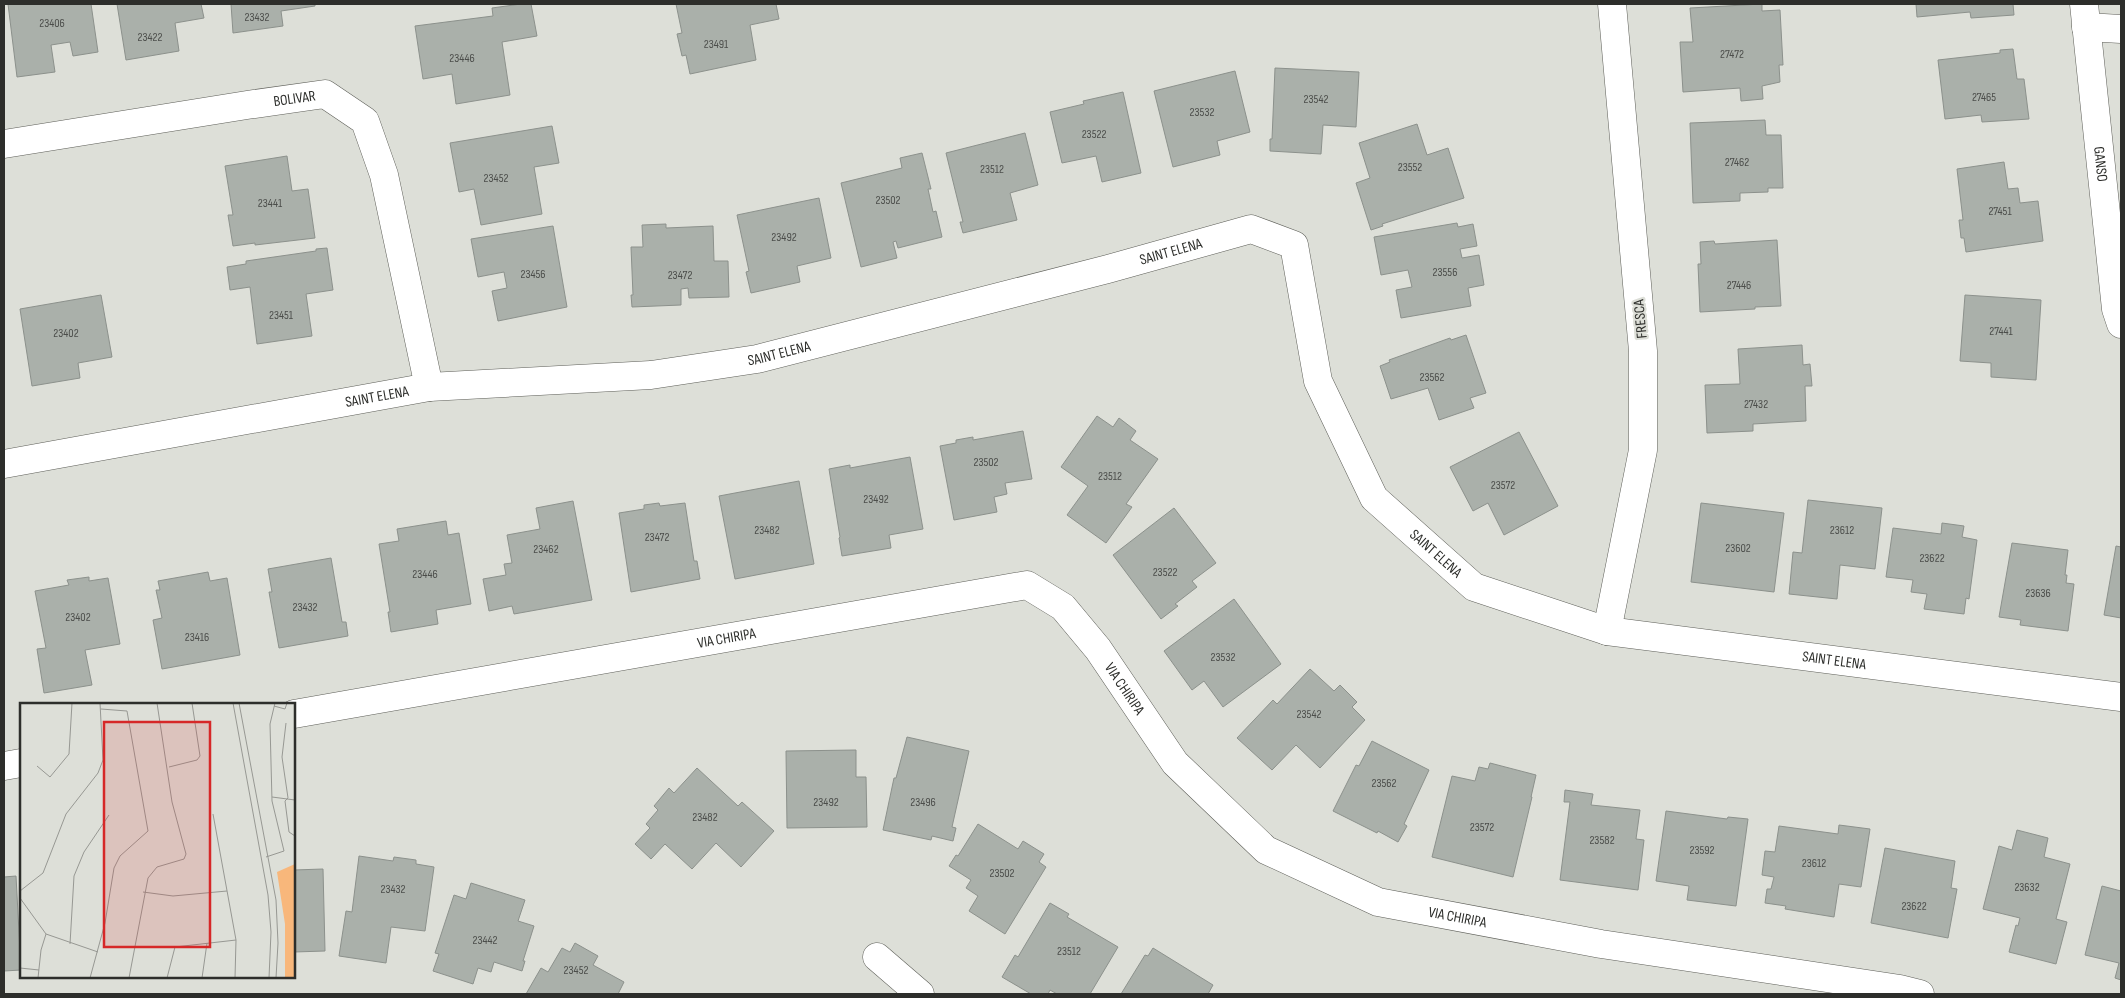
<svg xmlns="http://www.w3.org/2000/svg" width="2125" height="998" font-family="'Sofia Sans Condensed',sans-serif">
  <rect width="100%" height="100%" fill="#dddfd8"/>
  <g fill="#aab0aa" stroke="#8c918c">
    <polygon points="8,4 91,4 98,52 73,56 70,42 51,45 55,72 17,77"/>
    <polygon points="117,4 201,4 204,18 175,23 179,51 126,60"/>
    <polygon points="231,4 315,4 315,6 281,11 283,26 233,33"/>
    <polygon points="521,4 531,4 537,36 502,42 510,95 456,104 452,74 423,79 415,26 493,16 492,8"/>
    <polygon points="676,4 776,4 779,19 750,25 756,60 690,74 686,55 682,56 677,34 682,33"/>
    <polygon points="1762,4 1762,11 1780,10 1783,65 1779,65 1780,82 1762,86 1763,99 1741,101 1740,88 1683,92 1680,42 1693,42 1690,8"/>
    <polygon points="1916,4 2013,4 2014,15 1971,18 1970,12 1917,17"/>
    <polygon points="2013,49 2017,79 2024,79 2029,119 1982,122 1981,115 1945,119 1938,60 2000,53 2000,50"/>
    <polygon points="1275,68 1359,72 1356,127 1323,125 1321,154 1270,151 1270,139 1272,139"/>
    <polygon points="1235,71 1250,132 1217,141 1220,155 1173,167 1154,91"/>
    <polygon points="1123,92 1141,173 1102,182 1096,156 1062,163 1050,112 1084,104 1083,101"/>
    <polygon points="1765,120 1766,135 1781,135 1783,188 1768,188 1768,192 1740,193 1740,201 1693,203 1690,123"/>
    <polygon points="1417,124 1427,155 1448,148 1464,198 1382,224 1383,226 1371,230 1356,183 1370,178 1359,143"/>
    <polygon points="552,126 559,163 534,167 542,214 481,225 474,189 459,192 450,143"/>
    <polygon points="1025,133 1038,185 1010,193 1017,220 963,233 960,222 963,222 946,153"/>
    <polygon points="922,153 931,189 928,189 933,212 936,211 942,237 898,248 896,241 893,242 897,258 861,267 841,183 902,168 900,158"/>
    <polygon points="287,156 292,191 308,189 315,238 255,245 255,243 233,246 228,215 233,215 225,166"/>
    <polygon points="2004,162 2008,189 2018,188 2020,203 2038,201 2043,241 1966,252 1964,238 1961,238 1959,220 1963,220 1957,169"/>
    <polygon points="819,198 831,258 797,266 800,282 751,293 746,272 749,271 737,215"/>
    <polygon points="1457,223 1458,227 1473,224 1477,246 1460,249 1462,258 1479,255 1484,285 1468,288 1471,306 1401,318 1396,290 1412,287 1408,270 1381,275 1374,237"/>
    <polygon points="666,224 666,228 713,226 714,261 728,261 729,297 689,298 688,288 681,289 681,305 632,307 631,295 633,295 631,247 643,247 642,225"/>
    <polygon points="553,226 567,307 498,321 492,291 507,288 504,272 478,277 471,239"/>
    <polygon points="1777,240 1781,306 1755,307 1755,309 1700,312 1698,264 1701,264 1700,242 1714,241 1715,244"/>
    <polygon points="327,248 333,290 306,294 312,336 257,344 250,287 230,290 227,267 246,264 246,261 316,251 316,249"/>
    <polygon points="101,295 112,357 78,363 80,378 32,386 20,309"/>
    <polygon points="1965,295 2041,300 2036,380 1991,377 1991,363 1960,361"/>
    <polygon points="1466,335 1486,393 1470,398 1474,408 1439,420 1428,388 1391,399 1380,366 1390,362 1389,360 1450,338 1451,340"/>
    <polygon points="1802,345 1803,365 1810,364 1812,386 1805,386 1806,421 1753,424 1753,431 1707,433 1705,385 1740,384 1738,349"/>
    <polygon points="1097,416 1113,427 1119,418 1136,431 1130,440 1158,459 1126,504 1132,507 1106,543 1067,515 1088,486 1061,467"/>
    <polygon points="1023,431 1032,479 1005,483 1007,494 994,497 997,512 954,520 940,446 956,443 956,440 973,437 973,440"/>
    <polygon points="1519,432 1558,506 1504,535 1488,503 1473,511 1450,467"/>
    <polygon points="910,457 923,529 889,535 891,548 842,556 839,538 840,537 829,469 850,465 850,468"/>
    <polygon points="799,481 814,564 735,579 719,496"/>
    <polygon points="1808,500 1882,508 1875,569 1840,565 1837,599 1789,594 1793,552 1802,553"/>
    <polygon points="573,501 592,600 514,614 512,606 489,611 483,579 506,575 504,564 512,563 507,535 540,529 536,508"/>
    <polygon points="659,503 660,506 685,503 694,561 697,561 700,579 631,592 619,513 644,509 644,505"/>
    <polygon points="1701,503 1784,513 1774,592 1691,582"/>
    <polygon points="1174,508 1216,563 1192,581 1197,587 1175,604 1178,606 1161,619 1113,555"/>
    <polygon points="446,521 448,535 459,533 471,604 436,610 438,624 391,632 388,612 390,612 379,544 399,541 397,529"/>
    <polygon points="1942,523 1964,526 1962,537 1977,540 1969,599 1966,598 1964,614 1924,609 1927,594 1911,592 1913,580 1886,577 1893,528 1941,534"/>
    <polygon points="2012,543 2068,550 2065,575 2067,575 2066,583 2074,584 2068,631 2020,625 2021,620 1999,617"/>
    <polygon points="2116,546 2121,547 2121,618 2104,615"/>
    <polygon points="331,558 342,622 346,622 348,636 279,648 269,592 272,592 268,569"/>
    <polygon points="208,572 210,581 227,578 240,655 162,669 153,620 162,618 156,590 160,590 158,581"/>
    <polygon points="89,577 89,581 108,578 120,644 85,650 92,685 44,693 37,649 46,648 35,591 69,585 67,580"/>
    <polygon points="1234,599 1281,664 1223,707 1204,681 1192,690 1164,651"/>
    <polygon points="1310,669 1334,691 1340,685 1357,702 1352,707 1365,720 1320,768 1296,745 1272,770 1237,738 1273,700 1277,704"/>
    <polygon points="907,737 969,751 952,827 956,828 953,841 932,836 931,840 883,830 894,778 896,778"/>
    <polygon points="1372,741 1429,770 1404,824 1407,826 1398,842 1378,831 1377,833 1333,811 1356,765 1359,766"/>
    <polygon points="856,750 856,777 866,777 867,827 787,828 786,751"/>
    <polygon points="1490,763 1536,775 1531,797 1532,797 1513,877 1432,857 1452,776 1475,781 1479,767 1488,769"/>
    <polygon points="697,768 738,806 742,802 774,831 741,867 716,843 692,869 665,844 651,859 635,844 650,828 646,824 658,810 654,806 669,788 674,793"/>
    <polygon points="1565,790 1593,794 1591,805 1640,810 1636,839 1644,840 1638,890 1560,880 1570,802 1564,802"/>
    <polygon points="1666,811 1727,819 1728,817 1748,819 1736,906 1687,900 1689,886 1656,881"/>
    <polygon points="978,824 1018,849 1023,841 1044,854 1039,862 1046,867 1005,934 969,911 978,896 966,888 971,880 949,866 956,855 958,856"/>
    <polygon points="1839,825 1870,829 1861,887 1839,884 1834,917 1785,909 1786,906 1765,903 1767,889 1771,889 1774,877 1762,875 1765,851 1775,852 1779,826 1838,834"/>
    <polygon points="2017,830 2048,838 2044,857 2070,864 2056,919 2067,922 2056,964 2009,952 2016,925 2018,926 2020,918 1983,909 1999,846 2012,850"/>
    <polygon points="1885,848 1955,861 1951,888 1957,889 1948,938 1871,923"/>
    <polygon points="359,856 393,861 394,857 416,860 416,864 434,867 425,931 391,927 386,963 339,956 346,911 352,912"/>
    <polygon points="323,869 325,951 294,952 294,870"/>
    <polygon points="16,876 21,970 4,971 4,877"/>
    <polygon points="471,883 525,900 518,921 534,926 523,961 525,961 522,971 494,962 491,972 478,968 473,984 433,971 439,954 435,953 454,895 466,899"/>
    <polygon points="2102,886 2121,891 2121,980 2115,978 2119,963 2085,955"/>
    <polygon points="1050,903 1069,914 1067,917 1118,947 1090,994 1057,994 1050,990 1048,994 1031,994 1002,977 1015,955 1018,957"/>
    <polygon points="575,943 598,956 593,965 624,982 618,994 526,994 541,968 548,972 562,948 570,952"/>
    <polygon points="1153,948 1213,985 1208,994 1121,994 1145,955 1148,956"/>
  </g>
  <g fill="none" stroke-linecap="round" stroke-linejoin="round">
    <g stroke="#5e5f59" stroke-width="29">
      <g id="minor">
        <path id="s1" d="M2084,4L2116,309L2121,324"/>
        <polyline points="2086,27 2121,29"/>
        <path id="s2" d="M4,144L247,105L325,94L365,121L384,175L429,387"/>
        <path id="s3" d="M4,464L429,387L651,375L757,359L1108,269L1251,229L1294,245L1318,381L1374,498L1474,587L1607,631L2121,697"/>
        <polyline points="1607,631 1643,450 1643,351 1612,4"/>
        <path id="s4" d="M294,714L1027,585L1063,607L1098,649L1175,763L1266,850L1378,902L1601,944L1900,989L1920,994"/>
        <polyline points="4,766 21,763"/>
        <polyline points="877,957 920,994"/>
      </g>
    </g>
    <use href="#minor" stroke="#fff" stroke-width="28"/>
  </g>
  <g text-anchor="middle" stroke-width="4.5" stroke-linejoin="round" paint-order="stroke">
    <g font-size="12" fill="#4c4e4b">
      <text x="257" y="21">23432</text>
      <text x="52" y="27">23406</text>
      <text x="150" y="41">23422</text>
      <text x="716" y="48">23491</text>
      <text x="1732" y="58">27472</text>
      <text x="462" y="62">23446</text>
      <text x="1984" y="101">27465</text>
      <text x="1316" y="103">23542</text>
      <text x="1202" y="116">23532</text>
      <text x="1094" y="138">23522</text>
      <text x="1737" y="166">27462</text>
      <text x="1410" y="171">23552</text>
      <text x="992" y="173">23512</text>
      <text x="496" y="182">23452</text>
      <text x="888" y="204">23502</text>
      <text x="270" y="207">23441</text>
      <text x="2000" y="215">27451</text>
      <text x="784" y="241">23492</text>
      <text x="1445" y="276">23556</text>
      <text x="533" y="278">23456</text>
      <text x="680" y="279">23472</text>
      <text x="1739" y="289">27446</text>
      <text x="281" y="319">23451</text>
      <text x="2001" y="335">27441</text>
      <text x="66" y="337">23402</text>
      <text x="1432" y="381">23562</text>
      <text x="1756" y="408">27432</text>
      <text x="986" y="466">23502</text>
      <text x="1110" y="480">23512</text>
      <text x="1503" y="489">23572</text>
      <text x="876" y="503">23492</text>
      <text x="767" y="534">23482</text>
      <text x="1842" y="534">23612</text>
      <text x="657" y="541">23472</text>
      <text x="1738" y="552">23602</text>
      <text x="546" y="553">23462</text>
      <text x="1932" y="562">23622</text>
      <text x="1165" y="576">23522</text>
      <text x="425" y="578">23446</text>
      <text x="2038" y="597">23636</text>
      <text x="305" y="611">23432</text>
      <text x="78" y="621">23402</text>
      <text x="197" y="641">23416</text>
      <text x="1223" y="661">23532</text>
      <text x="1309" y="718">23542</text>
      <text x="1384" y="787">23562</text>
      <text x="826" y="806">23492</text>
      <text x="923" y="806">23496</text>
      <text x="705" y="821">23482</text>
      <text x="1482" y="831">23572</text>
      <text x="1602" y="844">23582</text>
      <text x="1702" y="854">23592</text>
      <text x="1814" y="867">23612</text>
      <text x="1002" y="877">23502</text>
      <text x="2027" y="891">23632</text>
      <text x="393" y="893">23432</text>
      <text x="1914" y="910">23622</text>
      <text x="485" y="944">23442</text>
      <text x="1069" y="955">23512</text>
      <text x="576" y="974">23452</text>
    </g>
    <g font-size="15" fill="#2d2e2b" stroke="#dddfd8">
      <text dy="5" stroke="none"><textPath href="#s2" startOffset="294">BOLIVAR</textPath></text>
      <text dy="5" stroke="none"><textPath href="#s1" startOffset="161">GANSO</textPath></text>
      <text dy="5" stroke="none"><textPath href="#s3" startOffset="1189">SAINT ELENA</textPath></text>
      <text transform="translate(1640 319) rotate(-95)" y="5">FRESCA</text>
      <text dy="5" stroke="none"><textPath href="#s3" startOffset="784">SAINT ELENA</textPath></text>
      <text dy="5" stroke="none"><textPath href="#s3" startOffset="379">SAINT ELENA</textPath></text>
      <text dy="5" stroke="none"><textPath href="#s3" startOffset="1669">SAINT ELENA</textPath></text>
      <text dy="5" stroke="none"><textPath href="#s4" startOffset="439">VIA CHIRIPA</textPath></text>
      <text dy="5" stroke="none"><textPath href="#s3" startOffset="2089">SAINT ELENA</textPath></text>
      <text dy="5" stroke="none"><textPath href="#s4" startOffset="889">VIA CHIRIPA</textPath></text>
      <text dy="5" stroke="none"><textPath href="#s4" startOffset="1309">VIA CHIRIPA</textPath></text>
    </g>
  </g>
  <g transform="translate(20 703)">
    <rect width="275" height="275" fill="#dddfd8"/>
    <path d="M275,161V275H265V221L257,169Z" fill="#f8b77b"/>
    <path fill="none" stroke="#979893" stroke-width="1" d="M213,0L248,192L251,229L249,275M219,0L256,197L258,240L256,275M254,3L265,6L267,0M266,20L262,54L268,95L265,98L269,129L275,133M17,63L30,74L49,51L52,0M149,64L177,57L180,53L172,0M252,94L275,97M193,111L216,237L215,275M246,154L264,148L252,98L250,21L255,0M0,188L23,170L46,111L78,70L83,57L80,0M123,189L153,193L207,188M0,195L26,231L78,249M50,241L54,173L64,149L89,112M0,265L19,267M18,275L21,247L26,231M70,275L85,220L94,165L100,153L128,128L107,8L81,6M109,275L128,175L137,164L164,156L166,151L152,99L137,0M147,275L155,244L216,237M182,275L187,240"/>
    <path fill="#d62828" fill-opacity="0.15" stroke="#d62828" stroke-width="2.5" d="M84,19H190V244H84Z"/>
    <rect width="275" height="275" fill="none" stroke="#2d2e2b" stroke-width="2.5"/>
  </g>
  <rect width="2125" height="998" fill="none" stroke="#2d2e2b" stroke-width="10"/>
</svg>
